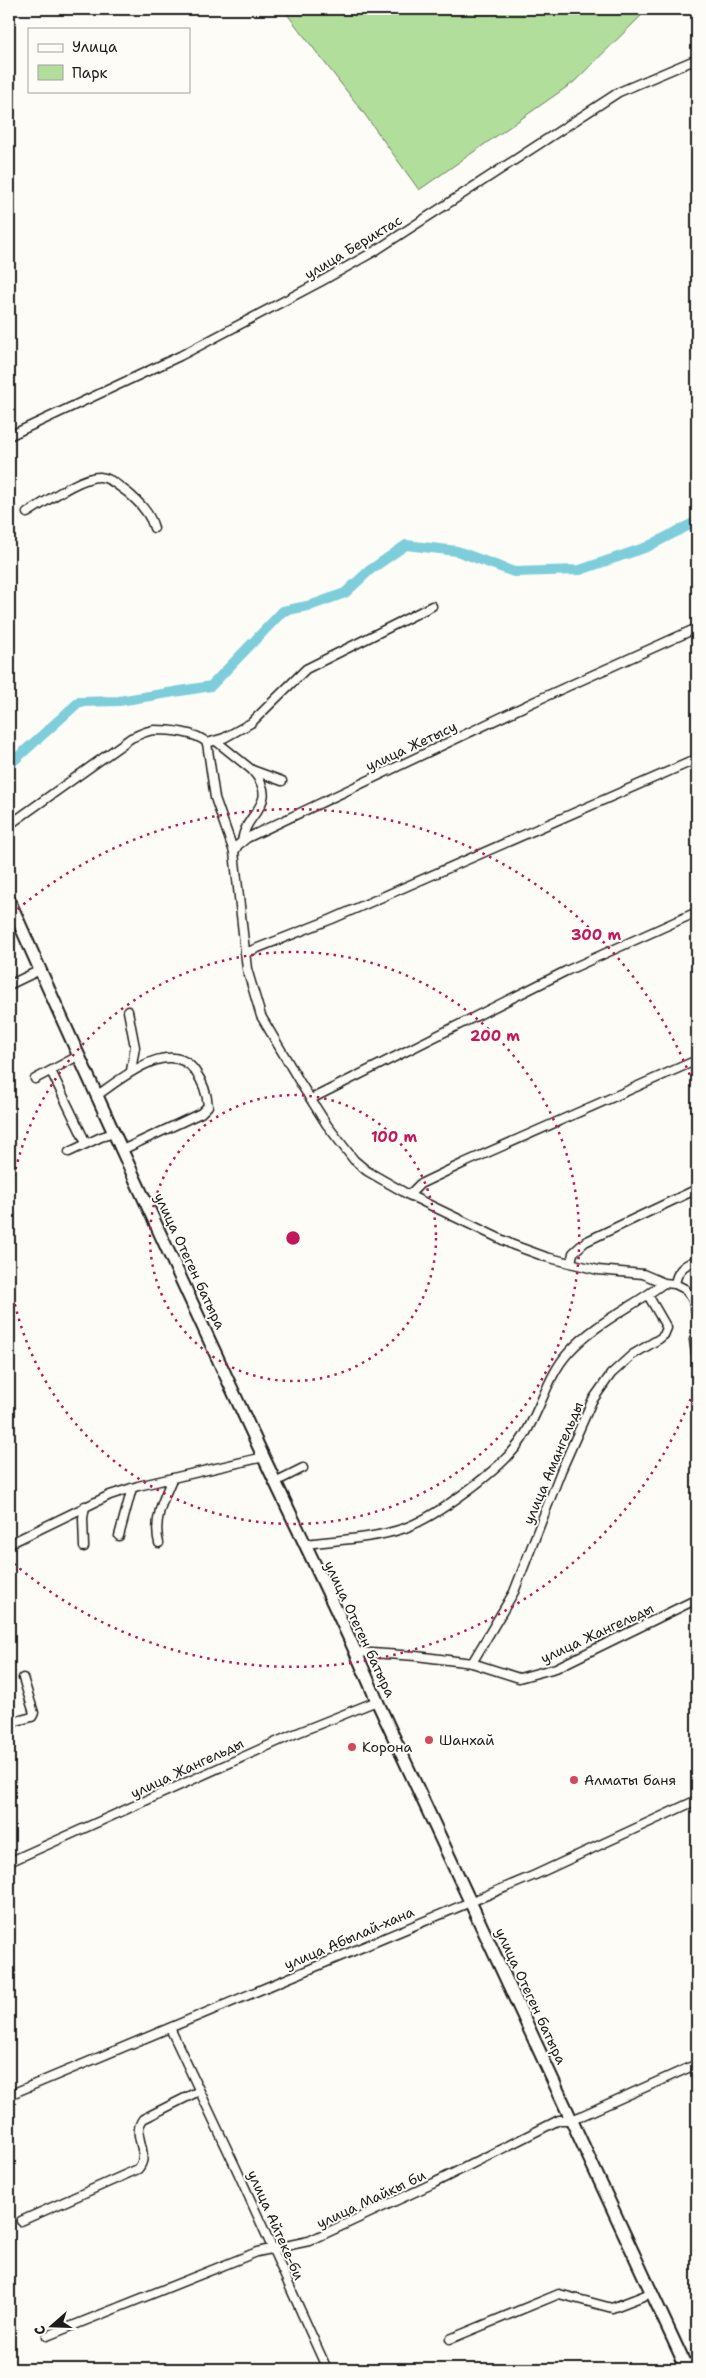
<svg xmlns="http://www.w3.org/2000/svg" width="706" height="2378" font-family="'Shantell Sans',sans-serif">
  <rect width="100%" height="100%" fill="#fdfcf7"/>
  <filter id="ink" filterUnits="userSpaceOnUse"><feTurbulence type="fractalNoise" baseFrequency=".02" numOctaves="2"/><feDisplacementMap in="SourceGraphic" scale="10" xChannelSelector="R" yChannelSelector="G"/><feConvolveMatrix kernelMatrix="1 2 1 2 8 2 1 2 1" color-interpolation-filters="sRGB"/></filter>
  <g filter="url(#ink)">
    <polygon fill="#b2de9c" stroke="#677d5c" points="283,9 648,9 574,82 419,190 363,112"/>
    <g fill="none" stroke-linecap="round" stroke-linejoin="round">
      <polyline stroke="#7ecdda" stroke-width="10" points="9,765 79,702 119,701 211,686 283,611 312,605 345,593 370,570 406,545 457,551 514,572 580,570 647,547 697,521"/>
      <g stroke="#1c1c1c" stroke-width="11">
        <g id="minor">
          <polyline points="9,436 180,356 320,282 375,251 619,92 697,59"/>
          <path d="M27,513C44,503 81,476 100,477C111,478 118,486 127,492C139,502 150,513 154,528"/>
          <polyline points="697,628 544,697 247,838 238,845 234,852 247,969 261,1016 301,1084 327,1125 354,1160 367,1171 409,1195 513,1245 546,1257 598,1270 643,1274 664,1283 675,1284 685,1289 692,1298 697,1314"/>
          <polyline points="216,741 252,770 282,781"/>
          <polyline points="207,743 224,738 251,723 306,669 432,606"/>
          <path d="M9,825L131,738C139,735 145,731 154,730C169,730 197,732 207,743L215,798L234,852"/>
          <path d="M242,842C245,810 282,805 252,770"/>
          <polyline points="245,953 332,919 697,759"/>
          <polyline points="9,985 40,970"/>
          <polyline points="128,1011 135,1047 131,1071"/>
          <polyline points="51,1071 86,1143"/>
          <polyline points="35,1079 78,1056"/>
          <path d="M96,1096C120,1080 170,1036 195,1071C203,1082 207,1093 208,1106L201,1113L122,1150"/>
          <polyline points="311,1099 566,971 697,912"/>
          <polyline points="69,1152 101,1137 114,1133"/>
          <polyline points="409,1195 420,1184 464,1163 697,1060"/>
          <polyline points="571,1263 573,1253 585,1242 697,1189"/>
          <path d="M675,1284C677,1272 682,1266 694,1261"/>
          <polyline points="697,1330 694,1340 697,1360"/>
          <polyline points="275,1482 303,1468"/>
          <polyline points="119,1536 132,1488"/>
          <path d="M159,1543C153,1521 163,1499 172,1479"/>
          <polyline points="9,1544 110,1495 138,1486 264,1457"/>
          <path d="M304,1544C337,1540 373,1539 405,1528C437,1516 500,1470 520,1442C540,1414 546,1377 569,1352C595,1323 634,1306 664,1283"/>
          <polyline points="84,1547 83,1518 85,1506"/>
          <polyline points="356,1652 416,1656 472,1663 519,1678 556,1668 697,1599"/>
          <polyline points="472,1663 514,1592 561,1471 592,1401 611,1374 632,1355 659,1339 664,1335 667,1328 648,1295"/>
          <polyline points="9,1723 32,1717 34,1713 23,1678"/>
          <polyline points="9,1862 292,1735 377,1701"/>
          <polyline points="170,2028 236,2168 327,2369"/>
          <polyline points="9,2095 535,1875 697,1800"/>
          <path d="M21,2221L138,2169C152,2153 130,2136 143,2119L199,2091"/>
          <polyline points="47,2336 257,2252 309,2241 434,2183 559,2120 572,2120 697,2064"/>
          <polyline points="450,2339 559,2294 612,2308 651,2293"/>
          <polyline points="683,2368 697,2359"/>
        </g>
      </g>
      <g stroke="#1c1c1c" stroke-width="15">
        <path id="secondary" d="M9,900C91,1086 177,1271 263,1456C301,1537 342,1618 377,1701L687,2369"/>
      </g>
      <use href="#minor" stroke="#fdfcf7" stroke-width="8"/>
      <use href="#secondary" stroke="#fdfcf7" stroke-width="11"/>
    </g>
  </g>
  <g fill="none" stroke="#c2185b" stroke-width="2.5" stroke-dasharray="2.5 5">
    <circle cx="293" cy="1238" r="143"/>
    <path d="M9 1206A286 286 0 1 1 9 1270"/>
    <path d="M696 1385A429 429 0 0 1 12 1562M12 914A429 429 0 0 1 696 1091"/>
  </g>
  <g fill="#d1495b" stroke="#fdfcf7" stroke-width="2">
    <circle cx="429" cy="1740" r="5"/>
    <circle cx="352" cy="1747" r="5"/>
    <circle cx="574" cy="1780" r="5"/>
  </g>
  <g text-anchor="middle" stroke-width="4" stroke-linejoin="round" paint-order="stroke">
    <g font-size="14" fill="#1c1c1c" stroke="#fdfcf7">
      <text transform="translate(353 247) rotate(-31)" y="5">улица Бериктас</text>
      <text transform="translate(411 746) rotate(-25)" y="5">улица Жетысу</text>
      <text transform="translate(190 1261) rotate(65)" y="5">улица Отеген батыра</text>
      <text transform="translate(553 1463) rotate(-67)" y="5">улица Амангельды</text>
      <text transform="translate(360 1629) rotate(65)" y="5">улица Отеген батыра</text>
      <text transform="translate(597 1633) rotate(-25)" y="5">улица Жангельды</text>
      <text transform="translate(187 1768) rotate(-25)" y="5">улица Жангельды</text>
      <text transform="translate(349 1938) rotate(-23)" y="5">улица Абылай-хана</text>
      <text transform="translate(531 1996) rotate(65)" y="5">улица Отеген батыра</text>
      <text transform="translate(371 2199) rotate(-25)" y="5">улица Майкы би</text>
      <text transform="translate(276 2225) rotate(66)" y="5">улица Айтеке-би</text>
    </g>
    <g font-size="14" fill="#1c1c1c" stroke="#fdfcf7" text-anchor="start">
      <text x="439" y="1745">Шанхай</text>
      <text x="362" y="1752">Корона</text>
      <text x="584" y="1785">Алматы баня</text>
    </g>
  </g>
  <circle cx="293" cy="1238" r="8" fill="#c2185b" stroke="#fdfcf7" stroke-width="2.5"/>
  <g font-size="15" text-anchor="middle" font-weight="bold" fill="#c2185b" stroke="#fdfcf7" stroke-width="4" stroke-linejoin="round" paint-order="stroke">
    <text x="596" y="940">300 m</text>
    <text x="495" y="1041">200 m</text>
    <text x="394" y="1142">100 m</text>
  </g>
  <rect width="706" height="2378" fill="none" stroke="#fdfcf7" stroke-width="30"/>
  <rect x="15" y="15" width="676" height="2348" fill="none" stroke="#1c1c1c" stroke-width="2" filter="url(#ink)"/>
  <rect x="28" y="28" width="162" height="65" fill="#fdfcf7" stroke="#a3a29f"/>
  <rect x="38" y="44" width="25" height="8" fill="#fdfcf7" stroke="#a3a29f"/>
  <text x="72" y="52" font-size="15" fill="#1c1c1c">Улица</text>
  <rect x="38" y="65" width="25" height="15" fill="#b2de9c" stroke="#a3a29f"/>
  <text x="72" y="78" font-size="15" fill="#1c1c1c">Парк</text>
  <g transform="translate(52 2326) rotate(250)" stroke="#fdfcf7" stroke-width="4" paint-order="stroke">
  <path d="M0-4L9 19L0 12L-9 19Z" fill="#1c1c1c"/>
  <text y="-8" font-size="14" font-weight="bold" text-anchor="middle" fill="#1c1c1c">С</text>
  </g>
</svg>
